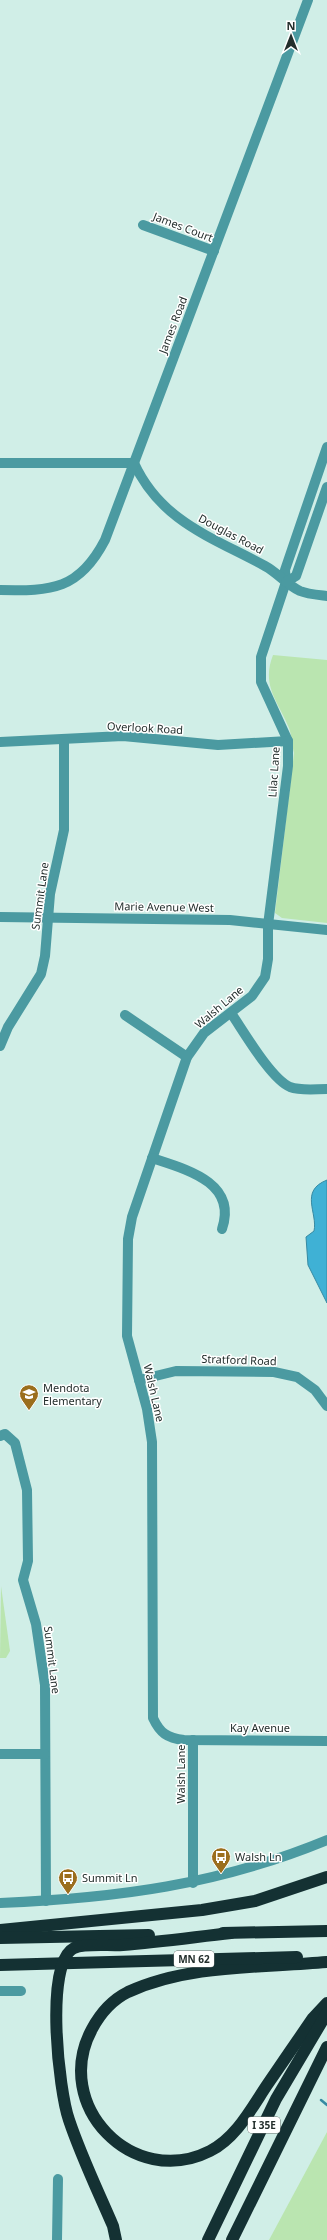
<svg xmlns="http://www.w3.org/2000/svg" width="327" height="2240" font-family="'Noto Sans',sans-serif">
  <rect width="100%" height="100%" fill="#d0eee7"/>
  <g fill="#bae5b0">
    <path d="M273,655L327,660V923L282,918L275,913L294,753C292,745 292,736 289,728C278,701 261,686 273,655Z"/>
    <polygon points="1,1586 10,1651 6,1658 0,1658"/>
    <polygon points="327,2132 327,2240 269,2240"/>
  </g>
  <path fill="#3fb1d5" stroke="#378aa2" d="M327,1180V1303L308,1265L306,1237L314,1231C318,1213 299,1191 327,1180Z"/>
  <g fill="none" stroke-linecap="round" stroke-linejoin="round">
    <polyline stroke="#378aa2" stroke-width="2.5" points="321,2100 327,2105"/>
    <g stroke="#4b9aa1" stroke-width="10">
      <polyline points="143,225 214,251"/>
      <path d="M327,447L285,570L286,582L261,657V682L288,741V766L268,925V959L265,977L252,996L204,1033L187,1057L132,1217L128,1239L127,1336L147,1409L152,1442L153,1718C160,1733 167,1738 184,1740L327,1741"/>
      <path d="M0,463H134C161,522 214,538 265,566C278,573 287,585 300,591C307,594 319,595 327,596"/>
      <polyline points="286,582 296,576 327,487"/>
      <path d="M0,590C52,591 79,590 105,540L308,0"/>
      <polyline points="0,742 123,736 218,745 288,741"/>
      <polyline points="0,917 230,920 327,930"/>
      <path d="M231,1013C244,1032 271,1079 290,1087C301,1091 315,1089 327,1089"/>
      <polyline points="125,1015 187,1057"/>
      <polyline points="0,1046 8,1027 41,974 45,956 50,894 64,830 64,739"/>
      <path d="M152,1158C185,1169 238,1182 222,1229"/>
      <polyline points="139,1380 176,1371 274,1372 297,1377 315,1390 327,1406"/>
      <polyline points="0,1436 5,1434 15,1443 27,1490 28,1561 23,1580 36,1624 45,1685 46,1901"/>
      <polyline points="0,1754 45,1754"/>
      <polyline points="193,1883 193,1740"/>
      <path d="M0,1903C117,1898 218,1885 327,1840"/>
      <polyline points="0,1991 21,1991"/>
      <polyline points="57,2240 58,2179"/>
    </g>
    <g stroke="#143133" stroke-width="12">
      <polyline points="0,1930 202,1910 255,1901 327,1877"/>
      <polyline points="223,1933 327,1931"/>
      <polyline points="0,1938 149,1935"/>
      <path d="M327,1962C261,1968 189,1964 128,1992C112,2000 100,2014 92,2029C51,2105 133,2190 210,2151C236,2138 251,2109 267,2085C282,2063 298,2040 313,2018L327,2003"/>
      <polyline points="0,1965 297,1957"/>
      <path d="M116,2240L113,2226C98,2191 81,2156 69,2120C59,2092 44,1963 74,1948C85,1943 110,1946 123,1945C159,1942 195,1937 231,1933"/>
      <polyline points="208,2240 276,2099 327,2013"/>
      <polyline points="232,2240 327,2047"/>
    </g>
  </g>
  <defs>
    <g id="school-pin" transform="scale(1)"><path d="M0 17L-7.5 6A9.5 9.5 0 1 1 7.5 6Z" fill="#9b6e1d" stroke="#fff"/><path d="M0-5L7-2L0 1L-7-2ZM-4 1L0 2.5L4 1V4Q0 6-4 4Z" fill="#fff"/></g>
    <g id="bus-pin" transform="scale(1)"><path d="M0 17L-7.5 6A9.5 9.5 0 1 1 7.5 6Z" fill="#9b6e1d" stroke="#fff"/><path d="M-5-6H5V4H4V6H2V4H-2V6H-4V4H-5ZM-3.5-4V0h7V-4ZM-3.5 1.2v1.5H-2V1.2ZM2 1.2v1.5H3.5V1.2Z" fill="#fff"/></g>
  </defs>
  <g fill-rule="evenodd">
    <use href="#school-pin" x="29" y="1394"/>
    <use href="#bus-pin" x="221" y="1857"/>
    <use href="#bus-pin" x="68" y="1878"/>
  </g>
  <g text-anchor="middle" stroke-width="3" stroke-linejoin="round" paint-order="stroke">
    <g fill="#fff" stroke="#656d6b" stroke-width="1">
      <rect x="174" y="1951" width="40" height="16" rx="3"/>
      <rect x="248" y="2117" width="32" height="16" rx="3"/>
    </g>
    <g font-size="10" font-weight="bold" fill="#232e2c">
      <text x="194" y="1963">MN 62</text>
      <text x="264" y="2129">I 35E</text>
    </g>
    <g font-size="11" fill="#232e2c" stroke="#fff">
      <text transform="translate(183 227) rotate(21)" y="4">James Court</text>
      <text transform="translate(173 325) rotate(-69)" y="4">James Road</text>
      <text transform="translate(231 534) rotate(28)" y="4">Douglas Road</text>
      <text transform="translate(145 728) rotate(3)" y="4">Overlook Road</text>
      <text transform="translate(274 772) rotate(-86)" y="4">Lilac Lane</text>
      <text transform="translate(40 896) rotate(-82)" y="4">Summit Lane</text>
      <text transform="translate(164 907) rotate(1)" y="4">Marie Avenue West</text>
      <text transform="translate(219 1007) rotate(-40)" y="4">Walsh Lane</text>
      <text transform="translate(239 1360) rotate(2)" y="4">Stratford Road</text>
      <text transform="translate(154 1393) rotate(77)" y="4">Walsh Lane</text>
      <text transform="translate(52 1660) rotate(83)" y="4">Summit Lane</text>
      <text x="260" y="1732">Kay Avenue</text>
      <text transform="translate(181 1774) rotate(-90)" y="4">Walsh Lane</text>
    </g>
    <g font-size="11" fill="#232e2c" stroke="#fff" text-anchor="start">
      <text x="43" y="1392">Mendota<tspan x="43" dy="13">Elementary</tspan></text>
      <text x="235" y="1861">Walsh Ln</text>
      <text x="82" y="1882">Summit Ln</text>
    </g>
  </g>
  <g transform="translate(291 36)" stroke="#ffffff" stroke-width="3" paint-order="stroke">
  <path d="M0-3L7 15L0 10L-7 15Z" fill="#232e2c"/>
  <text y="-6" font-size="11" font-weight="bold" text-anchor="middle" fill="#232e2c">N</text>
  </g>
</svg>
